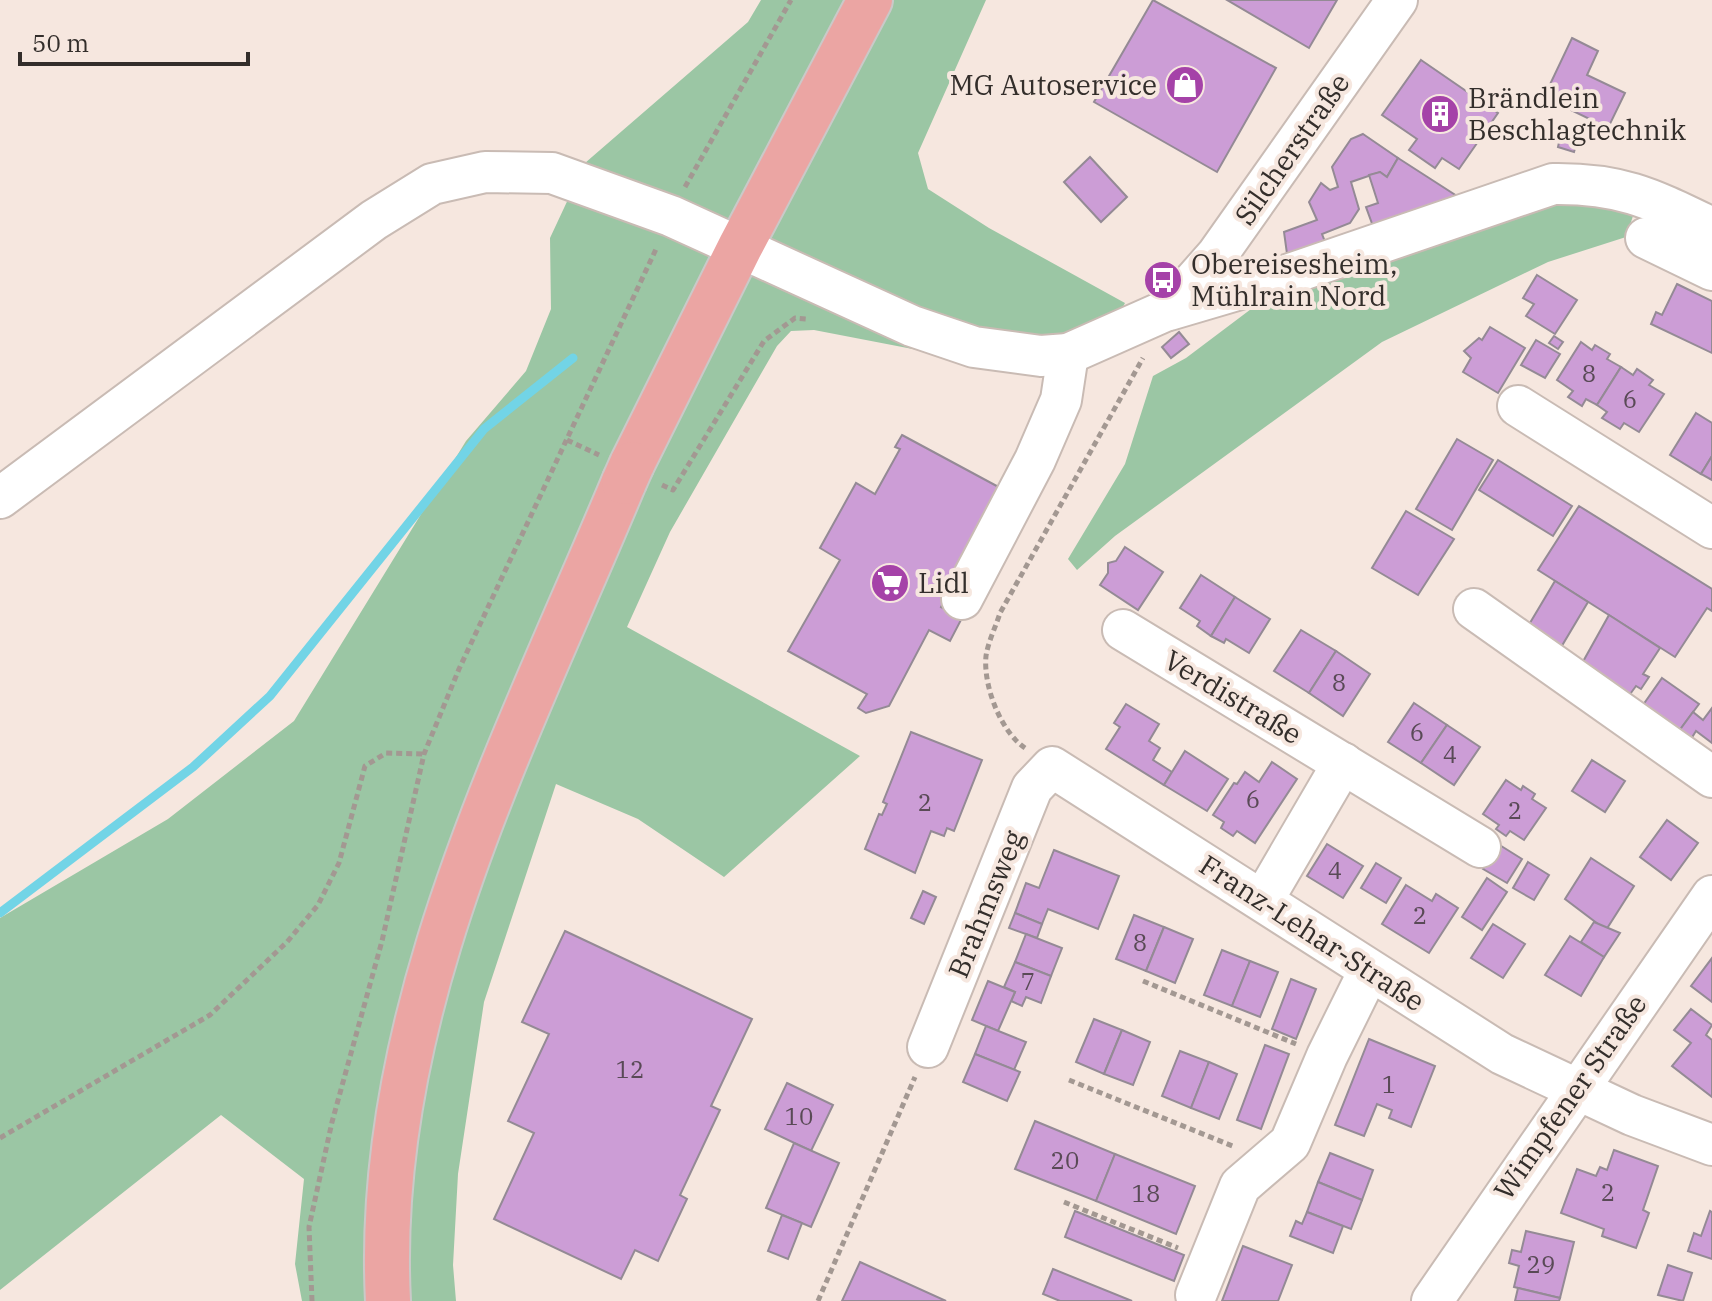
<svg xmlns="http://www.w3.org/2000/svg" width="1712" height="1301" font-family="'IBM Plex Serif',serif">
  <rect width="100%" height="100%" fill="#f6e7df"/>
  <g fill="#9bc6a4">
    <polygon points="761,0 986,0 918,153 928,189 989,228 1125,303 1096,360 923,351 814,330 791,331 777,346 670,532 627,627 860,756 724,877 638,819 556,784 484,1002 458,1174 453,1265 456,1301 302,1301 295,1264 304,1179 221,1115 0,1290 0,918 168,819 294,721 466,441 526,371 551,309 550,238 585,163 748,22"/>
    <polygon points="1639,198 1626,237 1548,262 1382,342 1115,536 1077,570 1068,559 1125,464 1153,376 1186,358 1287,282 1516,200"/>
  </g>
  <g fill="none" stroke-linecap="round" stroke-linejoin="round">
    <polyline stroke="#72d4e6" stroke-width="9" points="0,913 193,767 270,696 484,429 573,358"/>
  </g>
  <g fill="#cc9dd6" stroke="#948a95" stroke-width="2">
    <polygon points="1153,0 1276,68 1217,172 1094,102"/>
    <polygon points="1227,0 1337,0 1309,48"/>
    <polygon points="1572,38 1598,51 1587,75 1625,93 1608,128 1544,97"/>
    <polygon points="1421,60 1498,113 1459,169 1442,158 1435,168 1409,150 1417,139 1382,115"/>
    <polygon points="1561,133 1578,138 1574,152 1558,147"/>
    <polygon points="1363,134 1398,158 1387,177 1380,172 1351,182 1359,209 1350,223 1322,234 1327,247 1288,261 1284,232 1317,220 1309,202 1321,183 1330,190 1338,187 1332,167 1351,139"/>
    <polygon points="1090,157 1127,197 1101,222 1064,182"/>
    <polygon points="1398,158 1460,198 1374,229 1366,207 1378,203 1369,175 1380,172 1387,177"/>
    <polygon points="1537,275 1577,300 1555,334 1526,316 1534,304 1523,298"/>
    <polygon points="1677,284 1712,301 1712,353 1651,324 1656,312 1662,315"/>
    <polygon points="1490,327 1525,348 1498,393 1463,372 1471,358 1464,351 1479,338 1482,340"/>
    <polygon points="1179,332 1189,344 1171,358 1162,347"/>
    <polygon points="1554,336 1563,342 1558,349 1549,343"/>
    <polygon points="1536,340 1560,354 1545,378 1521,365"/>
    <polygon points="1581,342 1592,350 1595,345 1610,354 1607,359 1621,367 1597,405 1586,399 1582,406 1568,397 1573,391 1557,380"/>
    <polygon points="1621,367 1633,375 1637,369 1653,380 1649,385 1664,394 1639,432 1624,423 1620,429 1602,418 1607,412 1597,405"/>
    <polygon points="1696,413 1712,423 1712,456 1701,474 1670,455"/>
    <polygon points="902,435 1006,491 941,607 962,618 950,641 929,630 889,706 866,713 858,708 867,694 788,651 840,560 820,548 856,483 875,494 900,449 895,447"/>
    <polygon points="1457,439 1493,460 1452,530 1416,509"/>
    <polygon points="1712,456 1712,480 1701,474"/>
    <polygon points="1498,460 1572,506 1553,536 1479,490"/>
    <polygon points="1579,506 1712,589 1712,611 1707,608 1675,657 1538,570"/>
    <polygon points="1406,511 1454,539 1418,595 1372,568"/>
    <polygon points="1125,547 1163,572 1138,610 1100,585 1108,573 1108,563 1116,561"/>
    <polygon points="1201,575 1235,597 1211,636 1197,626 1200,621 1180,608"/>
    <polygon points="1555,581 1588,602 1557,654 1524,633"/>
    <polygon points="1235,597 1270,619 1249,653 1226,639 1224,643 1211,636"/>
    <polygon points="1609,615 1660,648 1643,674 1649,677 1641,689 1636,686 1628,697 1580,667"/>
    <polygon points="1301,630 1336,651 1309,693 1274,671"/>
    <polygon points="1336,651 1370,674 1343,716 1309,693"/>
    <polygon points="1662,678 1699,704 1679,731 1643,705"/>
    <polygon points="1414,703 1447,725 1421,763 1388,742"/>
    <polygon points="1126,704 1159,724 1149,741 1160,748 1153,760 1172,772 1164,785 1106,749 1120,727 1114,723"/>
    <polygon points="1712,708 1712,743 1696,731 1691,739 1679,731 1693,712 1703,720"/>
    <polygon points="1447,725 1480,747 1454,785 1421,763"/>
    <polygon points="911,732 982,760 954,831 947,828 944,836 931,831 915,873 865,849 879,814 882,815 887,804 883,802"/>
    <polygon points="1185,751 1228,779 1207,811 1164,785"/>
    <polygon points="1592,760 1625,781 1605,812 1572,791"/>
    <polygon points="1272,762 1297,779 1255,843 1237,831 1233,836 1221,828 1224,822 1213,815 1234,783 1237,784 1245,772 1259,782"/>
    <polygon points="1506,780 1521,790 1523,786 1535,794 1532,799 1546,808 1524,840 1510,831 1506,836 1496,829 1499,825 1483,814"/>
    <polygon points="1667,820 1698,843 1671,880 1640,857"/>
    <polygon points="1327,844 1363,866 1343,898 1307,876"/>
    <polygon points="1498,844 1522,859 1507,883 1483,869"/>
    <polygon points="1054,850 1119,876 1098,929 1048,909 1042,924 1015,913 1026,883 1039,888"/>
    <polygon points="1591,858 1634,886 1606,930 1565,899"/>
    <polygon points="1528,862 1549,875 1534,900 1513,888"/>
    <polygon points="1376,863 1401,878 1386,903 1361,888"/>
    <polygon points="1487,878 1507,892 1482,930 1462,917"/>
    <polygon points="1406,885 1432,901 1436,894 1458,908 1429,953 1382,924"/>
    <polygon points="923,891 936,897 924,924 911,918"/>
    <polygon points="1015,913 1042,924 1037,938 1009,928"/>
    <polygon points="1134,915 1164,927 1146,971 1116,959"/>
    <polygon points="1594,922 1620,933 1604,957 1581,942"/>
    <polygon points="1493,924 1525,944 1503,978 1471,958"/>
    <polygon points="1164,927 1193,939 1175,983 1146,971"/>
    <polygon points="565,931 752,1019 711,1106 720,1110 680,1195 687,1199 658,1261 635,1250 621,1279 494,1219 534,1133 508,1121 549,1034 522,1022"/>
    <polygon points="1026,934 1062,948 1051,976 1015,962"/>
    <polygon points="1570,936 1604,957 1581,996 1545,975"/>
    <polygon points="1222,950 1250,961 1232,1006 1204,995"/>
    <polygon points="1712,958 1712,1002 1691,986"/>
    <polygon points="1250,961 1278,972 1260,1017 1232,1006"/>
    <polygon points="1015,962 1051,976 1041,1003 1026,997 1022,1006 1011,1001 1015,992 1004,987"/>
    <polygon points="1291,979 1316,989 1296,1039 1272,1029"/>
    <polygon points="988,981 1015,992 998,1031 972,1020"/>
    <polygon points="1691,1009 1712,1025 1706,1035 1712,1040 1712,1097 1672,1066 1691,1043 1674,1030"/>
    <polygon points="1094,1019 1122,1030 1104,1074 1076,1062"/>
    <polygon points="986,1026 1026,1042 1014,1070 975,1054"/>
    <polygon points="1122,1030 1150,1042 1133,1085 1104,1074"/>
    <polygon points="1369,1039 1435,1066 1411,1127 1389,1118 1392,1110 1377,1104 1364,1136 1335,1125"/>
    <polygon points="1265,1045 1289,1054 1261,1129 1237,1120"/>
    <polygon points="1180,1051 1209,1062 1191,1108 1162,1096"/>
    <polygon points="975,1054 1020,1072 1007,1101 963,1082"/>
    <polygon points="1209,1062 1237,1074 1219,1119 1191,1108"/>
    <polygon points="787,1083 833,1105 811,1151 765,1129"/>
    <polygon points="1035,1121 1115,1154 1096,1201 1015,1169"/>
    <polygon points="794,1143 839,1163 811,1227 766,1208"/>
    <polygon points="1614,1150 1658,1166 1643,1210 1649,1213 1636,1248 1602,1236 1604,1229 1561,1213 1577,1169 1596,1176 1600,1167 1607,1170"/>
    <polygon points="1330,1153 1373,1170 1362,1200 1318,1182"/>
    <polygon points="1115,1154 1195,1186 1176,1234 1096,1201"/>
    <polygon points="1318,1182 1362,1200 1351,1229 1307,1212"/>
    <polygon points="1075,1211 1184,1255 1174,1281 1065,1237"/>
    <polygon points="1710,1211 1712,1212 1712,1259 1688,1251 1694,1233 1701,1236"/>
    <polygon points="1307,1212 1343,1226 1333,1253 1290,1236 1296,1221 1302,1224"/>
    <polygon points="782,1215 802,1223 788,1259 768,1251"/>
    <polygon points="1526,1231 1574,1242 1560,1298 1514,1287 1519,1266 1509,1263 1512,1250 1521,1252"/>
    <polygon points="1243,1246 1292,1265 1278,1301 1222,1301"/>
    <polygon points="860,1262 946,1301 842,1301"/>
    <polygon points="1668,1265 1692,1273 1683,1301 1658,1295"/>
    <polygon points="1053,1269 1132,1301 1060,1301 1043,1294"/>
    <polygon points="1518,1288 1560,1298 1559,1301 1515,1301"/>
  </g>
  <g fill="none" stroke-linecap="round" stroke-linejoin="round">
    <g stroke="#c9bbb4" stroke-width="44">
      <g id="minor">
        <polyline points="1646,238 1712,270"/>
        <path d="M1169,310L1284,276L1553,184C1622,183 1652,199 1712,228"/>
        <polyline points="1518,406 1712,528"/>
        <polyline points="0,498 374,220 432,184 485,172 552,173 671,216 912,326 974,347 1041,356 1068,354 1165,311 1180,297 1217,255 1397,0"/>
        <polyline points="962,599 1035,460 1061,400 1068,354"/>
        <polyline points="1474,609 1712,777"/>
        <polyline points="1123,630 1480,847"/>
        <polyline points="1263,900 1343,763"/>
        <polyline points="928,1047 1032,788 1052,767 1502,1054 1632,1115 1712,1145"/>
        <polyline points="1196,1295 1240,1186 1290,1143 1327,1056 1369,971"/>
        <polyline points="1432,1301 1712,896"/>
      </g>
    </g>
    <g stroke="#cac9c8" stroke-width="48">
      <g id="major">
        <polyline points="632,464 740,247 870,0"/>
        <path d="M388,1301C373,1011 515,743 624,482"/>
      </g>
    </g>
    <g stroke="#a39892" stroke-width="5" stroke-dasharray="6 4" stroke-linecap="butt">
      <polyline points="685,187 791,0"/>
      <polyline points="567,440 599,455"/>
      <polyline points="662,485 673,490 764,341 795,318 807,319"/>
      <path d="M1025,748C1001,732 983,686 986,656C988,642 996,626 1000,613L1143,358"/>
      <polyline points="1143,981 1296,1044"/>
      <polyline points="1069,1080 1235,1147"/>
      <polyline points="0,1138 210,1015 287,942 318,905 339,863 365,766 386,753 424,754"/>
      <polyline points="1064,1202 1178,1248"/>
      <polyline points="312,1301 309,1227 332,1122 382,941 424,754 459,669 657,247"/>
      <polyline points="818,1301 915,1077"/>
    </g>
    <use href="#minor" stroke="#fff" stroke-width="40"/>
    <use href="#major" stroke="#eba5a3" stroke-width="44"/>
    <g stroke="#cac9c8" stroke-width="48" stroke-linecap="butt">
      <polyline id="major-bridge" points="624,482 632,464"/>
    </g>
    <use href="#major-bridge" stroke="#eba5a3" stroke-width="44"/>
  </g>
  <defs>
    <g id="shop-disc" transform="scale(2)"><circle r="9.5" fill="#a542a8" stroke="#f6e7df"/><path d="M-5-2.5h2.3a2.7 3.5 0 0 1 5.4 0H5L5.5 6h-11ZM-1.5-2.5h3a1.5 2.3 0 0 0-3 0Z" fill="#fff"/></g>
    <g id="building-disc" transform="scale(2)"><circle r="9.5" fill="#a542a8" stroke="#f6e7df"/><path d="M-4-6H4V6H1V3H-1V6H-4ZM-2.5-4.3h1.7v1.8h-1.7ZM.8-4.3h1.7v1.8H.8ZM-2.5-1h1.7V.8h-1.7ZM.8-1h1.7V.8H.8Z" fill="#fff"/></g>
    <g id="bus-disc" transform="scale(2)"><circle r="9.5" fill="#a542a8" stroke="#f6e7df"/><path d="M-5-6H5V4H4V6H2V4H-2V6H-4V4H-5ZM-3.5-4V0h7V-4ZM-3.5 1.2v1.5H-2V1.2ZM2 1.2v1.5H3.5V1.2Z" fill="#fff"/></g>
    <g id="supermarket-disc" transform="scale(2)"><circle r="9.5" fill="#a542a8" stroke="#f6e7df"/><path d="M-6-5.5h2.5l.6 2H6L4.5 2H-2.5L-4.4-4H-6ZM-1.5 3.2a1.3 1.3 0 1 0 .1 0ZM3 3.2a1.3 1.3 0 1 0 .1 0Z" fill="#fff"/></g>
  </defs>
  <g fill-rule="evenodd">
    <use href="#shop-disc" x="1185" y="85"/>
    <use href="#building-disc" x="1440" y="114"/>
    <use href="#bus-disc" x="1163" y="280"/>
    <use href="#supermarket-disc" x="890" y="583"/>
  </g>
  <g text-anchor="middle" stroke-width="8" stroke-linejoin="round" paint-order="stroke">
    <g font-size="24" fill="#594a56">
      <text x="1589" y="382">8</text>
      <text x="1630" y="408">6</text>
      <text x="1339" y="691">8</text>
      <text x="1417" y="741">6</text>
      <text x="1450" y="763">4</text>
      <text x="1253" y="808">6</text>
      <text x="925" y="811">2</text>
      <text x="1515" y="819">2</text>
      <text x="1335" y="879">4</text>
      <text x="1420" y="924">2</text>
      <text x="1140" y="951">8</text>
      <text x="1028" y="990">7</text>
      <text x="630" y="1078">12</text>
      <text x="1389" y="1093">1</text>
      <text x="799" y="1125">10</text>
      <text x="1065" y="1169">20</text>
      <text x="1608" y="1201">2</text>
      <text x="1146" y="1202">18</text>
      <text x="1541" y="1273">29</text>
    </g>
    <g font-size="28" fill="#332e2b" stroke="#f6e7df" text-anchor="start">
      <text x="1157" y="95" text-anchor="end">MG Autoservice</text>
      <text x="1468" y="108">Brändlein<tspan x="1468" dy="32">Beschlagtechnik</tspan></text>
      <text x="1191" y="274">Obereisesheim,<tspan x="1191" dy="32">Mühlrain Nord</tspan></text>
      <text x="918" y="593">Lidl</text>
    </g>
    <g font-size="28" fill="#332e2b" stroke="#f6e7df">
      <text transform="translate(1292 149) rotate(-55)" y="10">Silcherstraße</text>
      <text transform="translate(1233 697) rotate(31)" y="10">Verdistraße</text>
      <text transform="translate(986 904) rotate(-68)" y="10">Brahmsweg</text>
      <text transform="translate(1312 933) rotate(33)" y="10">Franz-Lehar-Straße</text>
      <text transform="translate(1570 1097) rotate(-55)" y="10">Wimpfener Straße</text>
    </g>
  </g>
  <path d="M20 52v12h228v-12" fill="none" stroke="#332e2b" stroke-width="4"/>
  <text x="32" y="52" font-size="24" fill="#332e2b" stroke="#f6e7df" stroke-width="6" paint-order="stroke">50 m</text>
</svg>
